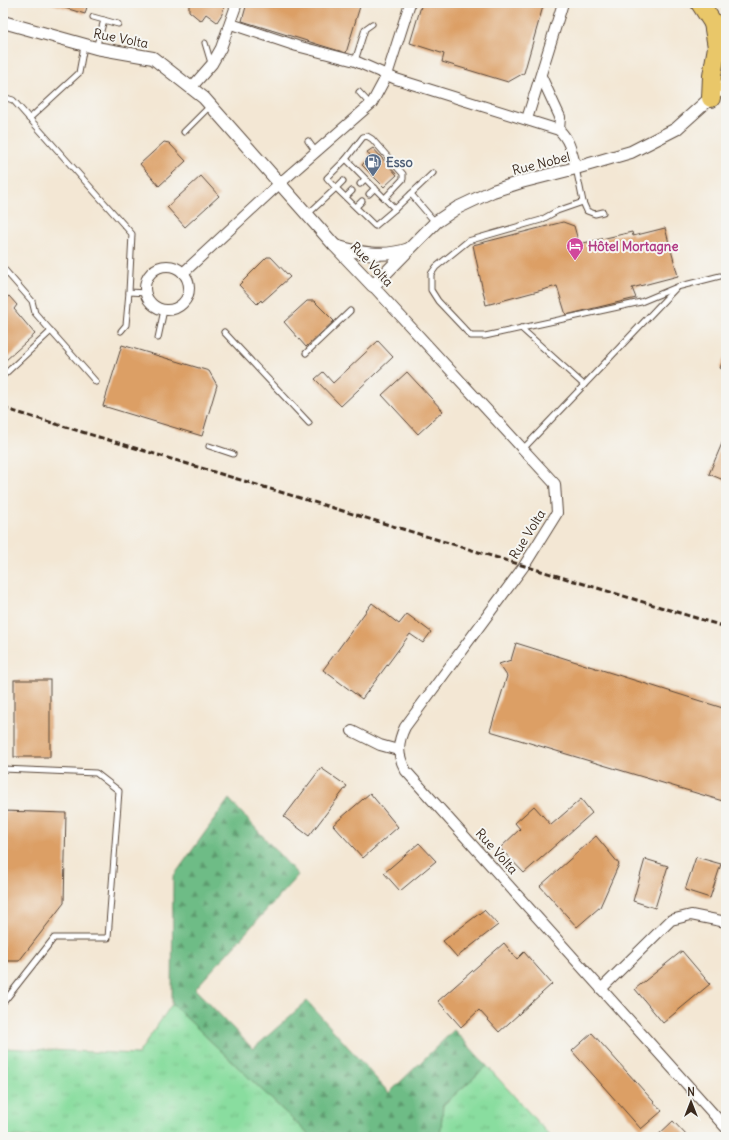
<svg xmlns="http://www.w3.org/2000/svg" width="729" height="1140" font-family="Delius,sans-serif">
  <defs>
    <pattern id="grass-tufts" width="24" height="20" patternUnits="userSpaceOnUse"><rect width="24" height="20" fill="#89dd9f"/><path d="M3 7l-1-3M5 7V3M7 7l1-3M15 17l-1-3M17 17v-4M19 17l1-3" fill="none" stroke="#77be88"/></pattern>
    <pattern id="forest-firs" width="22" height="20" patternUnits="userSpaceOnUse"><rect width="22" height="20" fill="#6ebc86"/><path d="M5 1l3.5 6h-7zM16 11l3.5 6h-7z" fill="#5c996d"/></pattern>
  </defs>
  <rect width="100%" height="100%" fill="#f6f6f2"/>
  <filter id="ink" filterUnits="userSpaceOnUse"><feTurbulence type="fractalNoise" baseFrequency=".025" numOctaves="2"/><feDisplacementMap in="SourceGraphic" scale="8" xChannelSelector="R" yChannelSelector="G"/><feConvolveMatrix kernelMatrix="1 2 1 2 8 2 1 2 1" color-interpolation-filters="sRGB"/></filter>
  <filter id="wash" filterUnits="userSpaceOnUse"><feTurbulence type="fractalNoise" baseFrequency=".012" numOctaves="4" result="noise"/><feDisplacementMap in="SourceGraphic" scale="16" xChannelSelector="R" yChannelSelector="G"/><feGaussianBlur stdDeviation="0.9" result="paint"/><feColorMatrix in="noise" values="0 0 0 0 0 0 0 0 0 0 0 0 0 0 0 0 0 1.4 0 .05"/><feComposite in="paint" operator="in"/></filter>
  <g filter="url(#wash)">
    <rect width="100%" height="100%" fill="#f3e7d4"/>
    <g fill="url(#grass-tufts)" stroke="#62845e">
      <polygon points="172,1004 311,1137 3,1137 3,1048 138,1054"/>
      <polygon points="487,1066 551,1137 440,1137 443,1105"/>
    </g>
    <polygon fill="url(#forest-firs)" stroke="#547352" points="229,799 298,875 195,989 253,1049 307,1001 389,1093 454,1030 487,1066 443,1105 440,1137 311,1137 172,1004 173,877"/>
    <g id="blocks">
      <g fill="#dc9f65">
        <polygon points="49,3 88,3 85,14"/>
        <polygon points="189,3 225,3 222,14 217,22 206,14 201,21 189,11"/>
        <polygon points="247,3 361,3 346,53 242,21"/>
        <polygon points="422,3 544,3 524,73 508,82 442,62 444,54 410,43"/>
        <polygon points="164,142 169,143 186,161 159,186 140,164"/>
        <polygon points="373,148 397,175 384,187 362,165 370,156 367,152"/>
        <polygon points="201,176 219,196 185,227 167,207"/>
        <polygon points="563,222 574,226 579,244 632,232 633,236 665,228 678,276 632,288 636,298 566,315 557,286 486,305 473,245"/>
        <polygon points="267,257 271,257 290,277 262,302 261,300 257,304 239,285"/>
        <polygon points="9,296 17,305 14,309 35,334 6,360 3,357 3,297 5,299"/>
        <polygon points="307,301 314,301 334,321 306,347 284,322"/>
        <polygon points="378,341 393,357 341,406 315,379 323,372 333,383"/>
        <polygon points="122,345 209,371 217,385 202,436 103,406"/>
        <polygon points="726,354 726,371 720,368"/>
        <polygon points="407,372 443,411 418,434 382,395"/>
        <polygon points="726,434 726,481 709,474"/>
        <polygon points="372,603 399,624 407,614 431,632 423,643 410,634 362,699 323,670"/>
        <polygon points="516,643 726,709 726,802 490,731 507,676 499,664 511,660"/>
        <rect x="14" y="680" width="36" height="77"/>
        <polygon points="321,768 347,786 309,836 284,817"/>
        <polygon points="370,793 398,827 363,858 333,825"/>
        <polygon points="581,799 592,813 524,873 500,848 520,829 515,823 534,806 551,825"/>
        <polygon points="3,811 66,813 64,903 19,961 3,961"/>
        <polygon points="596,836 619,864 600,907 577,927 540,886"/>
        <polygon points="419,843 436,861 400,891 384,873"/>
        <polygon points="696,857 721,864 710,898 685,890"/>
        <polygon points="645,859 668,866 655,908 633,901"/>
        <polygon points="484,910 498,925 457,957 443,941"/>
        <polygon points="504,943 517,959 524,952 552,984 499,1032 479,1010 461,1027 438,1001"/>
        <polygon points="682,951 710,984 663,1023 635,989"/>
        <polygon points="592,1033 662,1111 641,1129 572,1051"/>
        <polygon points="673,1121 688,1137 656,1137"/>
      </g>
    </g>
  </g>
  <g filter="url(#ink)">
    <use href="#blocks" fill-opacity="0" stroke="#574639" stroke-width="1"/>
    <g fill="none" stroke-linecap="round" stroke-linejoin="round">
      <g stroke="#574639" stroke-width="7">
        <g id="service">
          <polyline points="93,17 118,24"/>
          <polyline points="205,43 211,63"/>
          <polyline points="96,48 104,20"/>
          <polyline points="355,61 365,29 372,24"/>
          <polyline points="359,92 370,104"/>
          <polyline points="3,97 13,100 132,234 129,292 146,293"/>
          <polyline points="29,119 79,73 84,46"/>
          <polyline points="184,132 210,106"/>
          <polyline points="308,141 316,152"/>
          <polyline points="346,159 363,137 367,136 372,139 403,174 403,179 385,198"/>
          <polyline points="576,168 583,202 587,211 595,214 603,212"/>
          <polyline points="360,184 365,179"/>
          <polyline points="369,194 375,188"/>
          <polyline points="411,194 435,222"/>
          <polyline points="346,197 352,191"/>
          <polyline points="583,202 557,211 541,220 468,241 436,267 431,274 431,290 438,301 471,336 485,336 641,302 677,287 720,276"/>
          <polyline points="356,207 362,201"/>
          <polyline points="395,209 433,173"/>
          <polyline points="308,214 336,188 327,178 346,159 395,209 375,226 336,188 343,181"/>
          <polyline points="3,268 32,301 35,313 96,382"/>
          <polyline points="521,328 584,385 675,289"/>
          <polyline points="121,331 126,325 129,292"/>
          <polyline points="224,332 309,423"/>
          <polyline points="158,338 164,310"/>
          <polyline points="306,353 350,311"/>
          <polyline points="5,374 51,331"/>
          <polyline points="209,446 233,454"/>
          <polyline points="523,449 584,385"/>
          <polyline points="3,769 96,773 119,791 108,938 54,938 3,1003"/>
        </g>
      </g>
      <g stroke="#574639" stroke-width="12">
        <g id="minor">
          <path d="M231,24L297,46L355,61L396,79L559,130C570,140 572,154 576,168"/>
          <polyline points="541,76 560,117 559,130"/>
          <polyline points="191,88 212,64 221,48 237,3"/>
          <polyline points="527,119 563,3"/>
          <circle cx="167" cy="288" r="22"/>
          <polyline points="183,273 279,184 372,103 387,75 410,3"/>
          <path d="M373,286L555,484L557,513L524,566L405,727C397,743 397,755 406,771L726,1128"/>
          <polyline points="352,731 380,745 398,750"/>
          <polyline points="601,989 671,920 691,915 726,922"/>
        </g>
      </g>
      <g stroke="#574639" stroke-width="14">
        <g id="tertiary">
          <polyline points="3,22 96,48 153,58 204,98 335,246 373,286 436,222 457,208 493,191 521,182 576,168 631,152 676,129 726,84"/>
          <path d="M335,246C359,253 384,258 409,249"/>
        </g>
      </g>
      <g stroke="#574639" stroke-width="20">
        <g id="motorway">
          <polyline points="700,3 713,23 722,30"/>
          <polyline points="711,98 712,76 717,47 713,23"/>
        </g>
      </g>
      <use href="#service" stroke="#fff" stroke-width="5"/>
      <use href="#minor" stroke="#fff" stroke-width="10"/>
      <use href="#tertiary" stroke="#fff" stroke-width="12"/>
      <use href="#motorway" stroke="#e9c769" stroke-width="18"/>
      <polyline stroke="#3b2a1e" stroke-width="3" stroke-dasharray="6 3" stroke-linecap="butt" points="3,408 726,627"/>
    </g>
  </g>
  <defs>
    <g id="fuel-pin" transform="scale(0.9)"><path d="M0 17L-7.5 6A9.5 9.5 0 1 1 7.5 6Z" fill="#5c6f8a" stroke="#f6f6f2"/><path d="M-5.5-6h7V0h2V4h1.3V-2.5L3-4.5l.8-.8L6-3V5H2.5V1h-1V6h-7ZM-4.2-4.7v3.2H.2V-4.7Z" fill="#fff"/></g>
    <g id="hotel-pin" transform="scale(0.9)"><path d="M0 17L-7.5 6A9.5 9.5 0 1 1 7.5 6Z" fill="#d1479c" stroke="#f6f6f2"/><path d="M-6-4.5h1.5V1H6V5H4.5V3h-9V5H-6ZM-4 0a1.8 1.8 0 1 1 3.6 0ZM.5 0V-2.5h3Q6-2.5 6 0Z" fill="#fff"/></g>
  </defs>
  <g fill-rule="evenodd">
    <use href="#fuel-pin" x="373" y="162"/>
    <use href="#hotel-pin" x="575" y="246"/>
  </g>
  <g text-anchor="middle" stroke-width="4" stroke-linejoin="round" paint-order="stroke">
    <g font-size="13" fill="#3b2a1e" stroke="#f6f6f2">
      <text transform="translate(121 38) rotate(11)" y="5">Rue Volta</text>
      <text transform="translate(541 163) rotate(-14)" y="5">Rue Nobel</text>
      <text transform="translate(372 264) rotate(47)" y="5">Rue Volta</text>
      <text transform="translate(527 534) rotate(-58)" y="5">Rue Volta</text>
      <text transform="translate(497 851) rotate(48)" y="5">Rue Volta</text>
    </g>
    <g font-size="13" font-weight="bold" fill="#4e5e75" stroke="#f6f6f2" text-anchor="start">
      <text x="386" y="167">Esso</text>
    </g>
    <g font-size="13" font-weight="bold" fill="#b23c85" stroke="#f6f6f2" text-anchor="start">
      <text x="588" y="251">Hôtel Mortagne</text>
    </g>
  </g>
  <rect width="729" height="1140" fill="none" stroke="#f6f6f2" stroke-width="16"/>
  <g transform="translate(691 1102)" stroke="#f6f6f2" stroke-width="3" paint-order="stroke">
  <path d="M0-3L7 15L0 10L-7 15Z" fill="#3b2a1e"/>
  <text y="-6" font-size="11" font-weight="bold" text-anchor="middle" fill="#3b2a1e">N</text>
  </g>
</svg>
